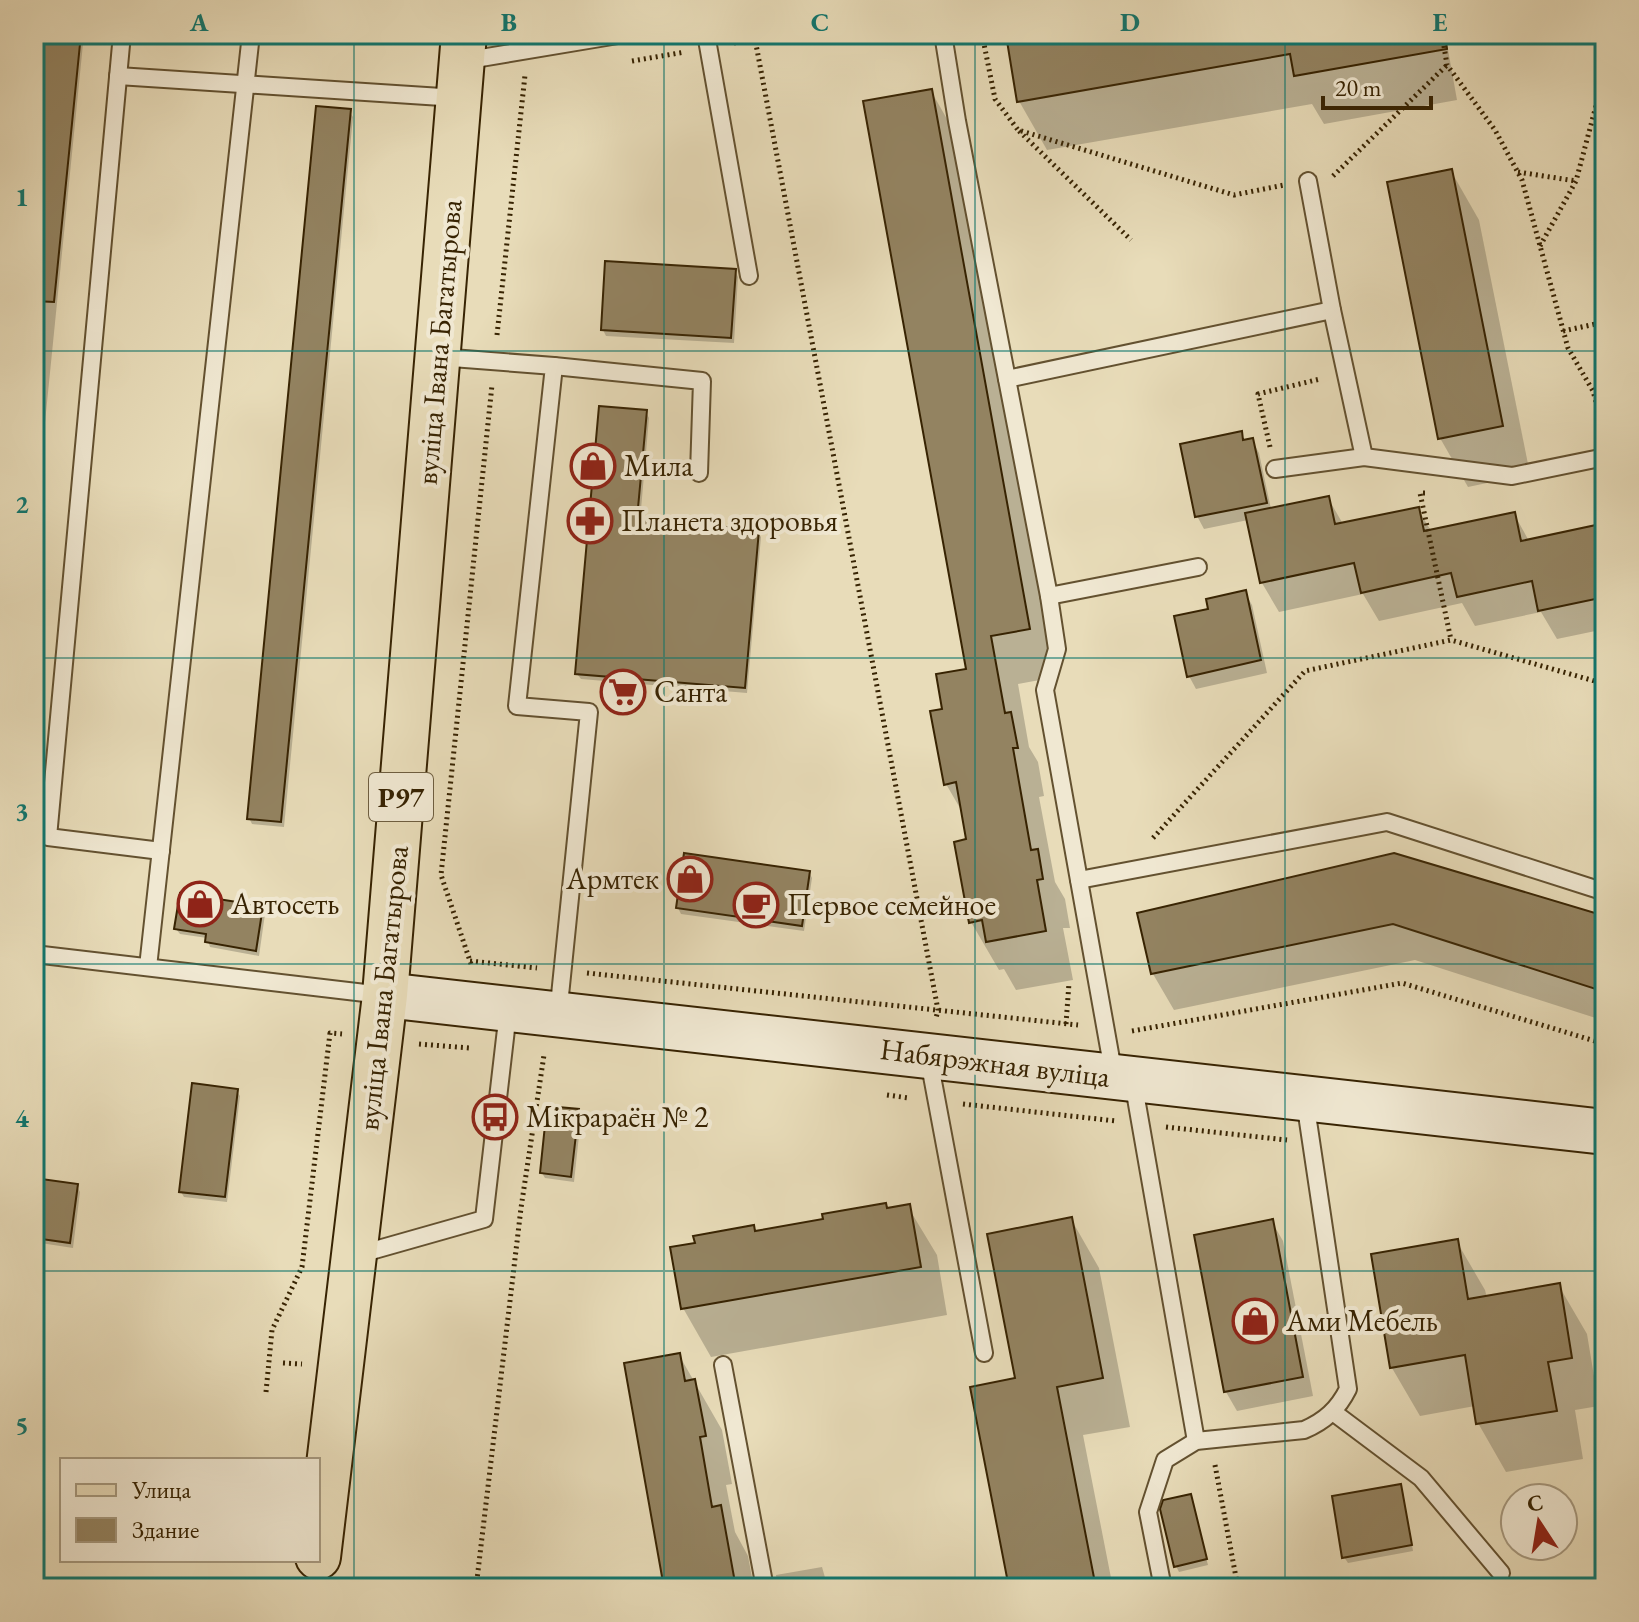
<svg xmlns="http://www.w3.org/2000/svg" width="1639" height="1622" font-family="'EB Garamond',serif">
  <rect width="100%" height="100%" fill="#e8dcb9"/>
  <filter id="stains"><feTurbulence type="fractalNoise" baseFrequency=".0025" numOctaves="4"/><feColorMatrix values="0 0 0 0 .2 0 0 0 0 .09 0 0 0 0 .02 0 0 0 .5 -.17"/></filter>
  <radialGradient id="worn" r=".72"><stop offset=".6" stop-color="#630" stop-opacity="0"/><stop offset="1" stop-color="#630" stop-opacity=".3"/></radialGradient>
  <g fill="#0003">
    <polygon points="34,34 84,34 34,532 34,161 37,128 34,127"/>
    <polygon points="200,34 233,34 233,36"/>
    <polygon points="365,34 364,43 333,40 330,35"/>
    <polygon points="1044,34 1442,34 1447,44 1457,100 1324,124 1312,104 1047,150 1019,101"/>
    <polygon points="931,91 959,140 1056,677 1018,684 1029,747 1038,762 1044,796 1039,797 1055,882 1065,899 1070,928 1063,928 1073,980 1016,990 1004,969 999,970 971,922 969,841 964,815 946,784 945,710 968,670"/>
    <polygon points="349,111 353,117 284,827 252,824 249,818"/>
    <polygon points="1451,171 1479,220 1530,474 1468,487 1440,438"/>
    <polygon points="735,271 738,277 734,343 606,336 603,330"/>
    <polygon points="646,412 649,418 640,521 757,531 761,537 747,693 581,679 577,674"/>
    <polygon points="1241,433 1245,441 1252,440 1259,453 1271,509 1328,498 1343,524 1418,509 1431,531 1514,514 1529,541 1595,528 1605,544 1605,629 1557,639 1541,612 1475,626 1462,603 1379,621 1363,594 1279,612 1262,583 1248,520 1204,529 1197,516"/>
    <polygon points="1245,593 1252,605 1267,673 1196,689 1189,676 1210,611"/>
    <polygon points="1394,855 1605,918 1605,1021 1415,960 1174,1010 1153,974"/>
    <polygon points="809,872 812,878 804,931 681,914 678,908"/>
    <polygon points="262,908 265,914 259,956 210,947 207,938 180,934 176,929"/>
    <polygon points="236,1090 240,1096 227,1202 184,1197 181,1192"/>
    <polygon points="578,1111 581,1117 574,1182 545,1178 542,1173"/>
    <polygon points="34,1180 77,1186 80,1192 73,1248 34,1242"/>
    <polygon points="885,1205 888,1210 908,1207 937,1255 947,1315 711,1357 683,1308 697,1245 753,1227 756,1233 825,1221"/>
    <polygon points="1071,1219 1099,1268 1130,1427 1083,1435 1113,1588 1012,1588"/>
    <polygon points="1272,1222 1283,1241 1313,1396 1237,1411 1226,1392 1196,1236"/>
    <polygon points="1457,1242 1485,1290 1487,1298 1559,1286 1587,1334 1599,1406 1575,1410 1583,1459 1506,1472 1478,1423 1475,1406 1420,1416 1392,1368"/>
    <polygon points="679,1355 722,1430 732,1484 726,1485 735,1532 748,1556 754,1588 666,1588"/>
    <polygon points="1400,1486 1403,1492 1413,1551 1348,1563 1344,1557"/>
    <polygon points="1190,1496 1208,1565 1179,1572 1176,1566"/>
    <polygon points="822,1567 828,1588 778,1588 776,1575"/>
  </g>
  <g fill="#938361" stroke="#372302" stroke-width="2">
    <polygon points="45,34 81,34 54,302 34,301 34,141"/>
    <polygon points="1048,34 1445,34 1447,49 1294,76 1290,54 1017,102 1007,41"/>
    <polygon points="932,89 1030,629 991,636 1005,713 1011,712 1018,748 1013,748 1031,850 1038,849 1043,879 1037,880 1046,931 986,942 982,920 969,923 954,842 966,839 956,782 944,785 930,711 942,709 936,674 966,669 863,101"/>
    <polygon points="316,106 351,109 281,822 247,819"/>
    <polygon points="1452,169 1503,426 1438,439 1387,182"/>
    <polygon points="605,261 736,269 731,338 601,330"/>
    <polygon points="599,406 647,410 637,519 759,530 745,688 575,674"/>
    <polygon points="1242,431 1243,440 1253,438 1267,503 1195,517 1180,444"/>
    <polygon points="1329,496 1335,524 1419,507 1424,531 1515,512 1521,541 1596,525 1605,565 1605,597 1538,611 1532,581 1457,597 1451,573 1361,593 1354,563 1260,583 1245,513"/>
    <polygon points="1246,590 1261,660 1187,677 1174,616 1208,609 1206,599"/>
    <polygon points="684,853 810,871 802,926 676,908"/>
    <polygon points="1394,853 1605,916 1605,992 1393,924 1151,974 1137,913"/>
    <polygon points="180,893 263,906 256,951 205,942 206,934 174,929"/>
    <polygon points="192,1083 238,1089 225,1197 179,1192"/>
    <polygon points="547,1106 579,1109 571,1177 540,1173"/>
    <polygon points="34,1178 78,1184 70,1243 34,1238"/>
    <polygon points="886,1203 887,1208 910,1204 921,1267 681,1309 670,1247 695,1243 693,1236 754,1225 755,1231 823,1219 822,1214"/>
    <polygon points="1072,1217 1103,1378 1057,1387 1096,1588 1009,1588 970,1387 1015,1378 987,1234"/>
    <polygon points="1273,1219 1303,1377 1224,1392 1194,1235"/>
    <polygon points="1458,1239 1468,1299 1560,1283 1572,1358 1548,1362 1557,1411 1476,1424 1465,1355 1390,1368 1371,1254"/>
    <polygon points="680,1353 685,1381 695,1379 706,1436 700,1437 712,1507 721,1505 736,1588 664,1588 624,1363"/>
    <polygon points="1401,1484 1412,1545 1342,1558 1332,1496"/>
    <polygon points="1191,1494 1207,1559 1174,1567 1160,1509 1163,1500"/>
  </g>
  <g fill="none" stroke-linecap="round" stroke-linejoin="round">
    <g stroke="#635130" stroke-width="20">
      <g id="service">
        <polyline points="122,34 48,837 161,851"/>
        <polyline points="706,34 749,276"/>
        <polyline points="943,34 957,121 1049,596 1057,649 1045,690 1114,1076"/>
        <polyline points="463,61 624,34"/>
        <polyline points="118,76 457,98"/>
        <polyline points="1308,181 1332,310"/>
        <polyline points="439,357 554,366 517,706 589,712 558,1015"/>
        <polyline points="554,366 702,381 699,473"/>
        <polyline points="1007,379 1332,310 1364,457 1512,476 1605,457"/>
        <polyline points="1275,469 1364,457"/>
        <polyline points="1049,596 1198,567"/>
        <polyline points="1079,880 1387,822 1605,892"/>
        <polyline points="34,954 382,995"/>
        <polyline points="148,967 251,34"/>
        <polyline points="929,1060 984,1353"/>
        <polyline points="1133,1081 1196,1441"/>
        <polyline points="357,1255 484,1219 508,1012"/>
        <polyline points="723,1365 765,1588"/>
        <polyline points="1333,1412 1421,1478 1501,1573"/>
        <path d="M1163,1588L1148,1512L1165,1460L1196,1441L1304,1430C1325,1421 1338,1409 1348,1389L1305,1101"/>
      </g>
    </g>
    <g stroke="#372302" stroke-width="48">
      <polyline id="secondary" points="385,995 1605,1132"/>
    </g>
    <g stroke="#372302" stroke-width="48">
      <polyline id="primary" points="318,1557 385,995 464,34"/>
    </g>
    <g stroke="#372302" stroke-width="5" stroke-dasharray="2 4" stroke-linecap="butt">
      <polyline points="982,34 995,99 1018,130 1234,195 1284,185"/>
      <polyline points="1442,34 1447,65 1495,130 1522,180 1568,348 1593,391 1604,431"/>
      <polyline points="1588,34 1605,52"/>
      <polyline points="755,39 785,34"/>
      <polyline points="734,43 755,39 938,1010 936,1018"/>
      <polyline points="632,61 685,52"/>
      <polyline points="1019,131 1131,240"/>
      <polyline points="1518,172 1576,181"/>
      <polyline points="1333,176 1447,65"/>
      <polyline points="1540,246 1576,181 1605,72"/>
      <polyline points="1563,331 1605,322"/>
      <polyline points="497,335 525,75"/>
      <polyline points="1270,447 1258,394 1320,379"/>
      <polyline points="1425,493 1420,493 1451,640"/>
      <polyline points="1153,838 1305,671 1451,640 1605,684"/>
      <polyline points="470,961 537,968"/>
      <polyline points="471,964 441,875 492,385"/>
      <polyline points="587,973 1078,1025"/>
      <polyline points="1066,1024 1069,983"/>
      <polyline points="1132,1031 1402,983 1605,1044"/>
      <polyline points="419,1044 469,1048"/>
      <polyline points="887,1095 909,1098"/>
      <polyline points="963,1104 1116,1121"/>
      <polyline points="1166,1127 1287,1140"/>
      <polyline points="283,1363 302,1364"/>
      <polyline points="266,1392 272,1330 302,1267 330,1033 342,1034"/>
      <polyline points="1215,1465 1238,1588"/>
      <polyline points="476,1588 521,1208 544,1055"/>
    </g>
    <use href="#service" stroke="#f0e8d2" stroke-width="16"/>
    <use href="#secondary" stroke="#f0e8d2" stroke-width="44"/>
    <use href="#primary" stroke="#e8dcb9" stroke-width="44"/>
  </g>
  <path fill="none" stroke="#0f766e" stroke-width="2" stroke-opacity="0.55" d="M354,34V1588M664,34V1588M975,34V1588M1285,34V1588M34,351H1605M34,658H1605M34,964H1605M34,1271H1605"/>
  <defs>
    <g id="shop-ring" transform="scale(2.3)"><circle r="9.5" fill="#f0e8d2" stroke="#8f2418" stroke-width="1.5"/><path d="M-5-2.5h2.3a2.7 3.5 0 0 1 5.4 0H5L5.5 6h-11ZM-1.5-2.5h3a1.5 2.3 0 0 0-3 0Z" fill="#8f2418"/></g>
    <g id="pharmacy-ring" transform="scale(2.3)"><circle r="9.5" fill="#f0e8d2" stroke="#8f2418" stroke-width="1.5"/><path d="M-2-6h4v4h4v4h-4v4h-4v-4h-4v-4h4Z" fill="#8f2418"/></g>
    <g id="supermarket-ring" transform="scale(2.3)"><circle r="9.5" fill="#f0e8d2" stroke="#8f2418" stroke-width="1.5"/><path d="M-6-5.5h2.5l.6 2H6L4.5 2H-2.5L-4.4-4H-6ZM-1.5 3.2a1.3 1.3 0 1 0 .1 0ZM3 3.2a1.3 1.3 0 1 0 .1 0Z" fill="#8f2418"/></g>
    <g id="cafe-ring" transform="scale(2.3)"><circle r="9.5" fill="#f0e8d2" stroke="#8f2418" stroke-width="1.5"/><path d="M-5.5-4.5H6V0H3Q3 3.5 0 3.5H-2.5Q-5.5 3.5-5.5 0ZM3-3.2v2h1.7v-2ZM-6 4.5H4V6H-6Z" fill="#8f2418"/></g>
    <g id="bus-ring" transform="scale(2.3)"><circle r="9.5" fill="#f0e8d2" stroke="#8f2418" stroke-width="1.5"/><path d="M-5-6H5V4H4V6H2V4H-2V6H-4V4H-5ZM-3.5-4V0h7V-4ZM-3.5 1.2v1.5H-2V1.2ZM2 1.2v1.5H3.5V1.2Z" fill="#8f2418"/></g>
  </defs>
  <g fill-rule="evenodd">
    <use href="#shop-ring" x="593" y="466"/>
    <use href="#pharmacy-ring" x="590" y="521"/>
    <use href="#supermarket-ring" x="623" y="692"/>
    <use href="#shop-ring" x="690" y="879"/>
    <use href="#shop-ring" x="200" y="904"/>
    <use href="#cafe-ring" x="756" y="905"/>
    <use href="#bus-ring" x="495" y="1117"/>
    <use href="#shop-ring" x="1255" y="1321"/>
  </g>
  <g text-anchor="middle" stroke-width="8" stroke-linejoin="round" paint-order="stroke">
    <rect fill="#f0e8d2" stroke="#6e5e40" stroke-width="2" x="369" y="773" width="64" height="48" rx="6"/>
    <g font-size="28" font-weight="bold" fill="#372302">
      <text x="401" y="807">Р97</text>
    </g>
    <g font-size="30" fill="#372302" stroke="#f0e8d2">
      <text transform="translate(439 342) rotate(-85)" y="10">вуліца Івана Багатырова</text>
      <text transform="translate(383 988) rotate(-84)" y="10">вуліца Івана Багатырова</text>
      <text transform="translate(995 1063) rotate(7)" y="10">Набярэжная вуліца</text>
    </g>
    <g font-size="30" fill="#372302" stroke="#f0e8d2" text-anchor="start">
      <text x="624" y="476">Мила</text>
      <text x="621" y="531">Планета здоровья</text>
      <text x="654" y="702">Санта</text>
      <text x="659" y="889" text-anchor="end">Армтек</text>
      <text x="231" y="914">Автосеть</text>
      <text x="787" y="915">Первое семейное</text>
      <text x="526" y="1127">Мікрараён № 2</text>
      <text x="1286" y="1331">Ами Мебель</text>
    </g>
  </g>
  <rect width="1639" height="1622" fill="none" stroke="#e8dcb9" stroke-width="88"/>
  <rect x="60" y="1458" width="260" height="104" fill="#f0e8d2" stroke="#a6997f" stroke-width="2"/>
  <rect x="76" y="1484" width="40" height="12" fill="#e8dcb9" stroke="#a6997f" stroke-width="2"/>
  <text x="132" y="1498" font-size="24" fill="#372302">Улица</text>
  <rect x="76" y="1518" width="40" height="24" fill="#938361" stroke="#a6997f" stroke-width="2"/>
  <text x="132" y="1538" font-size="24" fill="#372302">Здание</text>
  <g transform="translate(1539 1522) rotate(348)"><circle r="38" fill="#f0e8d2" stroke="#a6997f" stroke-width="2"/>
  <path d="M0-6L14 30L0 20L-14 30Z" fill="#8f2418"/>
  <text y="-12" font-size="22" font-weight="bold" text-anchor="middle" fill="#372302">С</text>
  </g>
  <path d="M1323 96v12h108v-12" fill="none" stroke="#372302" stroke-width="4"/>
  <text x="1335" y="96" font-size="24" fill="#372302" stroke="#f0e8d2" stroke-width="6" paint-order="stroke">20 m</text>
  <rect x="44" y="44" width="1551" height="1534" fill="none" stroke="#0f766e" stroke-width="3"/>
  <g font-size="26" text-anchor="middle" font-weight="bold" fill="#0f766e">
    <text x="199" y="31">A</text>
    <text x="509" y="31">B</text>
    <text x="820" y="31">C</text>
    <text x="1130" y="31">D</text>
    <text x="1440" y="31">E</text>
    <text x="22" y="206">1</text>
    <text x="22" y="513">2</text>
    <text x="22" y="820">3</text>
    <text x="22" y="1127">4</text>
    <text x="22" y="1434">5</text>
  </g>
  <rect width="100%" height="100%" filter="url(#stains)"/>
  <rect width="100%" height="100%" fill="url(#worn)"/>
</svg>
